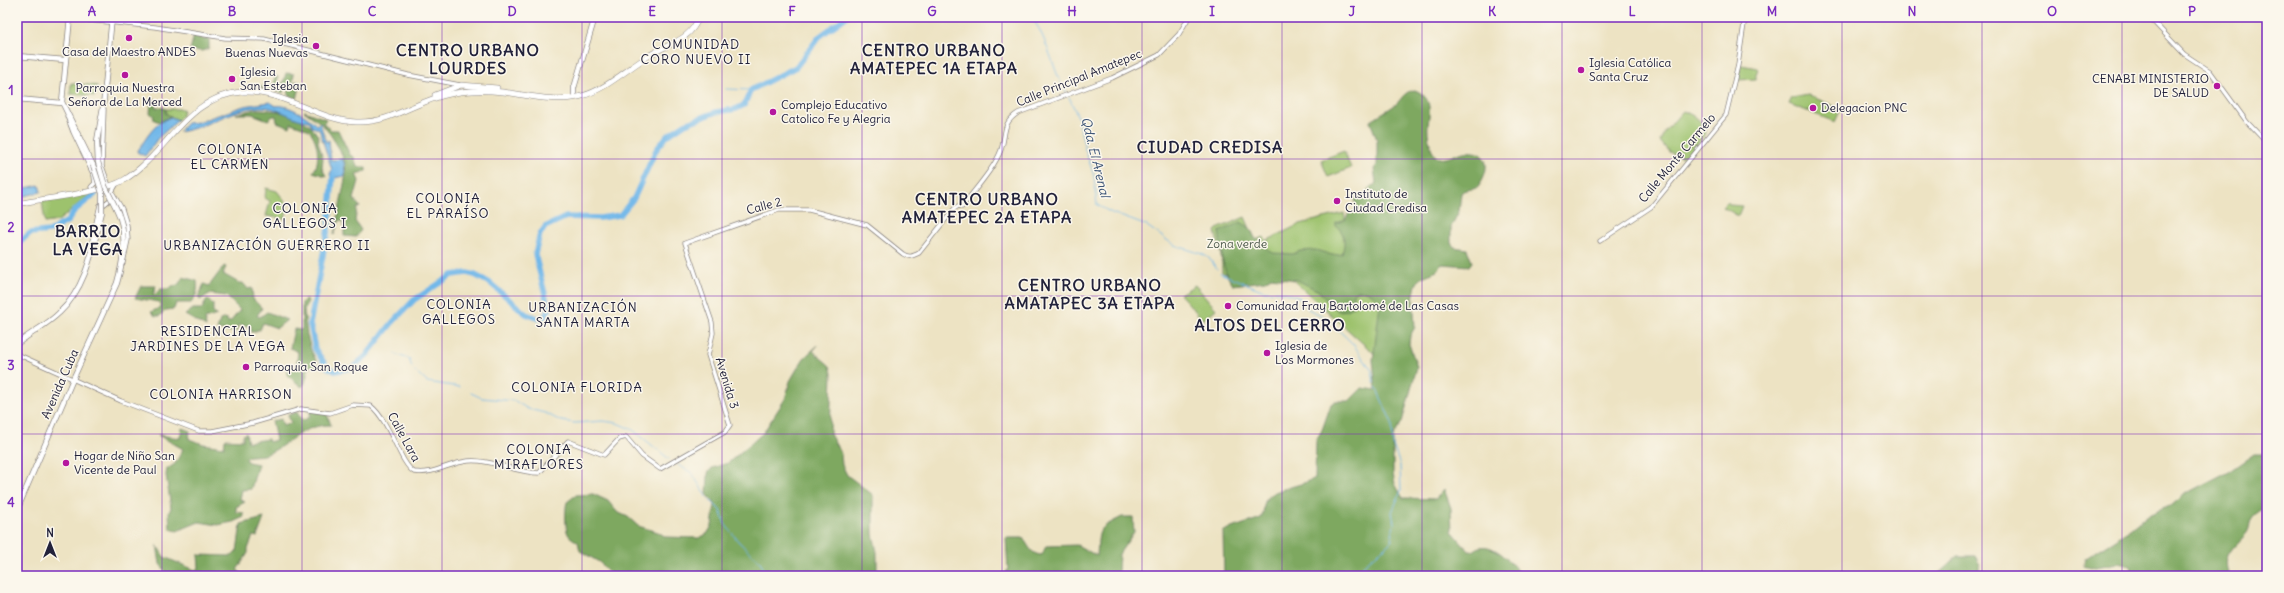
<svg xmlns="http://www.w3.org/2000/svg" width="2284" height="593" font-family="Delius,sans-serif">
  <rect width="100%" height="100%" fill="#fbf7ec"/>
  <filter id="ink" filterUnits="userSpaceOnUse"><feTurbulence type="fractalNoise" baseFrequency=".025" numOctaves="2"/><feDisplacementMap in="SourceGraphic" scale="8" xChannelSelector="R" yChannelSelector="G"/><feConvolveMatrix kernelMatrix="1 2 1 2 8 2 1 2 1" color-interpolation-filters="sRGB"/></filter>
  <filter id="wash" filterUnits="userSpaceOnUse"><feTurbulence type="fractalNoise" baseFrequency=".012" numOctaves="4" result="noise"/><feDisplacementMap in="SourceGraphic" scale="16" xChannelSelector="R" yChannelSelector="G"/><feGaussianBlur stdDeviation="0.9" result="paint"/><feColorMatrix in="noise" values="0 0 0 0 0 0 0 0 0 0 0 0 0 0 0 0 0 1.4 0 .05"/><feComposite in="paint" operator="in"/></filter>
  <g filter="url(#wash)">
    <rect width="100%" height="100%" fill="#ede3c3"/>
    <g fill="#9dc26d" stroke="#607254">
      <polygon points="1741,65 1758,68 1755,79 1738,80"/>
      <polygon points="71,83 97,86 95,96 70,94"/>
      <polygon points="1808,95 1841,109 1835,122 1789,104 1792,98"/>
      <polygon points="166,109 183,109 182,116 178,120 166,114"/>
      <path d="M1683,111C1694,114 1704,122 1706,133L1690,153L1682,157L1669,152L1660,141L1665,131Z"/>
      <polygon points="1344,151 1351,168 1328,177 1321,160"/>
      <path d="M266,188L277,191C285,201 289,206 285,219L266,216L270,201L265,198Z"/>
      <polygon points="93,192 58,221 45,223 42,201"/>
      <polygon points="1728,202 1730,205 1742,206 1738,216 1723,207"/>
      <polygon points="1344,213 1352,258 1401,284 1379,358 1285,273 1241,282 1222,272 1222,261 1215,231 1217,229 1245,217 1255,240 1264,237 1266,241 1300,224"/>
      <polygon points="1195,285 1216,309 1203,320 1180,294"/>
    </g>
    <g fill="#7ea860" stroke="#50654e">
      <polygon points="194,35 206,40 207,38 209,38 209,48 203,51 190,50"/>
      <polygon points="286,73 294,74 292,86 296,81 301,83 297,99 288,95 289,89 284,88 283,93 257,87 273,86 275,76 278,77 277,84 283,83"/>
      <path d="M1415,90C1432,97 1430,110 1428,125C1427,134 1430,148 1435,156C1438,158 1442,159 1446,158C1452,157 1457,153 1464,152C1489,149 1491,168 1479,185C1475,192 1466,187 1461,193L1459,211L1451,227V243L1454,247L1467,249L1472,262L1469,266L1442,264L1437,271L1420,278L1416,285L1413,299L1415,327L1410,336L1409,344L1417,367L1402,422L1393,437V474L1395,484L1403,498L1436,499L1444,489L1451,508L1452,531L1469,551C1474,552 1476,548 1480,547C1495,543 1515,565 1520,576H1224L1223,532L1226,530L1261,518C1265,512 1262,505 1267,498C1272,489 1303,486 1315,478L1316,440L1322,430L1331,404L1335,401H1349L1362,388L1376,390L1373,360L1380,304C1375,294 1363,286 1353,293V307L1347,310L1338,311L1327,301L1319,291L1297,280L1271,277L1265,281L1233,285C1221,270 1222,250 1219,232L1241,222L1250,228L1255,238L1272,253L1293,254L1300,251L1316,250L1332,255L1342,254C1345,243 1346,234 1336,226V223L1345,220L1349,213L1356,211L1355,198L1364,194L1376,183L1374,169L1377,165V140L1370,121C1378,115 1385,112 1392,107C1402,101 1403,91 1415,90Z"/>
      <polygon points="156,99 155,107 165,108 166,114 171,116 160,122 154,120 153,115 150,114 151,100"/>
      <path d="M256,109C280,110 308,116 319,138L318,142L323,158L322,168L326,176L313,172C321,163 318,139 309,130C304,127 296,125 291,123L290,127L277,122L276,116H273L268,120L252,114H236Z"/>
      <polygon points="304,111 326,119 324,124 331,130 338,130 350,155 354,157 357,167 366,167 366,171 356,174 359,181 354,199 360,207 357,208 355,221 361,230 356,237 344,236 344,222 339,220 334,235 346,174 345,163 340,150 330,134 322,124"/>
      <polygon points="224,266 226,267 223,274 239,283 243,283 248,289 252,288 253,299 262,308 257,316 260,317 267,312 287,320 277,328 263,323 260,330 256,330 256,332 251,332 251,326 238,325 237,332 217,330 220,320 226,318 228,322 231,321 240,310 226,296 209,294 200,300 198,297 204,284 209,286"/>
      <path d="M183,277L197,281C198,291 197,295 191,303H176L174,309L166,310L160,316H155L151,312L161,307L159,302L135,298L141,286H156L153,295H155L160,289H169L172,286L178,285Z"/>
      <polygon points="306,298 308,301 304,310 307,335 311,350 319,367 309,366 305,383 302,387 287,375 288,368 296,369 298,352 290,348 294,329 302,330 302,303"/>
      <polygon points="208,300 213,304 213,313 217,315 205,319 206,327 185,315 193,309 202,309 206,301"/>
      <path d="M818,345L813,351L830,366L832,373L830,434L841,454L842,465L847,475L873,495V534L877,552V576H613L599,562L580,551L578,542C575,540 570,538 568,534C565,529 565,507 567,502L576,495L593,494L608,501L617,512L628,517L638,526L658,532L666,537L699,538L707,534L712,526L715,504L707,494L708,473L712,468L728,463L763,433L785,399L790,381L797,369L804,358Z"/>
      <path d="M310,410L327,414L331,425C301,425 292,443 267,454C260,457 251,454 246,458L248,462L258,464L251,489L242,490L240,500L245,502L236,507V512L243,513L244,517L233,522L218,525L199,522L177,531L170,529L169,512L171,508L166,475L167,469L175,464L183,449L158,435L180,438L182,428L190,431L189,439L203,444L224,447L225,439L243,440V435L246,433L248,442L268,439L269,442L276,440L272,421L281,419L283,426L291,423L288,415L297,412L300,418L304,420L310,417Z"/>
      <path d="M2254,454H2267V505C2263,510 2253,514 2251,520C2249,525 2250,529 2246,534C2233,549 2221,554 2229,576H2133L2130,566L2118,563L2091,568L2084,566L2085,558L2131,529L2148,515L2170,506L2183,495L2231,470Z"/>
      <path d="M1122,517H1133L1134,532L1119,554L1118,573L1120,576H1005L1008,568L1006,538H1023C1029,546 1031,555 1042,555L1046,546L1077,545L1097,556C1099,528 1096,530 1122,517Z"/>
      <polygon points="264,518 257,537 253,536 248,549 248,553 237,570 240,572 239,576 169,576 160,564 157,545 164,557 195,570 199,568 198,555 232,556 237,551 241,524"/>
      <polygon points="1958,556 1975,556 1980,565 1980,576 1936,576"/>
    </g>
    <g fill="#72b8e9" stroke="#4a6d92">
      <path d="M270,102L276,106C286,103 309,117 316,125L320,123L326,142L329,140L331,160L342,159L344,162L345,176L334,178L332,181L330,174L332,170L319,129L312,127L309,121C293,121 279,106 259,107C230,109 207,128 179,132L187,123L198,122L244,106Z"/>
      <path d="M171,117L178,120L158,138L145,156L137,152C147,137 154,123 171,117Z"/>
      <polygon points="39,185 41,192 17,198 17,190"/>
    </g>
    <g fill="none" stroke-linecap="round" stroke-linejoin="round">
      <g stroke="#72b8e9" stroke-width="1">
        <path d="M1029,17C1042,22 1054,71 1062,85"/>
        <polyline points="1064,88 1066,92"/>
        <polyline points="726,89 751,90"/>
        <polyline points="1069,97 1078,117 1085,149 1094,176 1097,205 1112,213 1147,226 1174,245 1202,254 1209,258 1217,269"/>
        <polyline points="1220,273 1264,291 1283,292 1299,297 1308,309 1325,317 1353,344 1372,371 1374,383"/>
        <polyline points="395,354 409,359 412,367"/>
        <polyline points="415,371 427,382 460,387"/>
        <polyline points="471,393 482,398 515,401 528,409 545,413 561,421 575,423 603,421 617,423 633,430 669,459"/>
        <polyline points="678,465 692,473 706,496 720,510 725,524 738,541 761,563 767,576"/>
        <polyline points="1351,576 1391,542 1394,523 1392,512 1401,491 1400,465 1393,445 1392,423 1376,387"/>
      </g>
      <g stroke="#72b8e9" stroke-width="5.5">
        <polyline points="333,176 329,223 310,324 315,349 327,367 335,371 352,368 366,356 392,323 414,300 452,275 467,273 475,275 490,283 526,314 540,319 545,316 549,310 535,254 540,234 545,227 566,217 600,218 620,215 634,198 656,150 667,136 685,124 716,112 736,109 744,105 751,90 796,67 819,37 846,17"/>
        <polyline points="17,245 30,233 50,231 68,221 74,211 95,194"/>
      </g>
    </g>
  </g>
  <g filter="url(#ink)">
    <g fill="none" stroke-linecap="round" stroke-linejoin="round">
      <g stroke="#88827f" stroke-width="5">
        <g id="minor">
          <polyline points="2149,17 2184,54 2210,71 2247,122 2267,143"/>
          <polyline points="69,18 155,27 225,38 264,39 408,75 460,85"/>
          <polyline points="104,109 102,166 108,183"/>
          <polyline points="67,116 73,132 94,176 95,183 91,187"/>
          <polyline points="116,185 112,192 122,209 127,225 128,240 123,263"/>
          <polyline points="101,207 112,198"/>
          <polyline points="1600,241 1651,207 1726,115 1738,65 1745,17"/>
          <polyline points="90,250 100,205"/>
          <path d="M17,354L121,401L199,431H212L253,423L301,409L330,413L353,405L371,406C390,421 400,464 414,472C434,475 449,463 468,461C492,459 516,473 539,473L568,441L604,455L619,439L626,437L642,456L660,469L725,432L730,425L708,355L713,333L712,322L685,243L779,210H809L867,225L903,254C909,258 913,256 919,253L954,209L958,206L962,207C974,190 994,169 1001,150C1007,133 1001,124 1018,113L1112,78L1159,55L1179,34L1189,17"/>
        </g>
      </g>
      <g stroke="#88827f" stroke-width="6">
        <g id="major">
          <polyline points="70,17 62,102 93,165"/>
          <polyline points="17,56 65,60"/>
          <polyline points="574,97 574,88 595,17"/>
          <polyline points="17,99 62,103"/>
          <polyline points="98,162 97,141 103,107 112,17"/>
          <path d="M17,344C30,333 47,325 59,313C87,287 93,247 102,212"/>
          <path d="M17,510L73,379L117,283C124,258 128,232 116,208"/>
        </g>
      </g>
      <g stroke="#88827f" stroke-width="6">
        <g id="highway">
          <polyline points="435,95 461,85 497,88"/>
          <path d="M17,204C45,198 102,193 124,180C167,154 187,95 243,92C283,90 317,120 356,122C391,124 417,100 450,94C467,90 485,90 503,92C528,95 556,103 582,96C607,89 628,68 650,55C669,43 690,41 699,17"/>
        </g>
      </g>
      <use href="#minor" stroke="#fff" stroke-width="3.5"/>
      <use href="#major" stroke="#fff" stroke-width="4.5"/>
      <use href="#highway" stroke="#fff" stroke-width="5"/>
      <g stroke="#88827f" stroke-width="6" stroke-linecap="butt">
        <g id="major-bridge">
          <polyline points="98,162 105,186 116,208"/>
          <polyline points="93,165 102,193 102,212"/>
        </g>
      </g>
      <use href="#major-bridge" stroke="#fff" stroke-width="4.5"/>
    </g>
  </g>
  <path fill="none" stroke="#7b2cbf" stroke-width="1" stroke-opacity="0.55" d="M162,17V576M302,17V576M442,17V576M582,17V576M722,17V576M862,17V576M1002,17V576M1142,17V576M1282,17V576M1422,17V576M1562,17V576M1702,17V576M1842,17V576M1982,17V576M2122,17V576M17,159H2267M17,296H2267M17,434H2267"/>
  <g fill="#b5179e" stroke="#fbf7ec" stroke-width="1.5">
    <circle cx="129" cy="38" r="4"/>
    <circle cx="316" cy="46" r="4"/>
    <circle cx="1581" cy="70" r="4"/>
    <circle cx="125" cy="75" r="4"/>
    <circle cx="232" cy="79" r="4"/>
    <circle cx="2217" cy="86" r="4"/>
    <circle cx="1813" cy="108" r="4"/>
    <circle cx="773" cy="112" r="4"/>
    <circle cx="1337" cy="201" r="4"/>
    <circle cx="1228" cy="306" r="4"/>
    <circle cx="1267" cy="353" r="4"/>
    <circle cx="246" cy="367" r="4"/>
    <circle cx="66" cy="463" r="4"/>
  </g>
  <g text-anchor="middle" stroke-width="3" stroke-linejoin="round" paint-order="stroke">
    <g font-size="12" fill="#22223b" stroke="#fbf7ec" text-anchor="start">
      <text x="308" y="43" text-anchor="end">Iglesia<tspan x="308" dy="14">Buenas Nuevas</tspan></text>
      <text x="129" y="56" text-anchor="middle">Casa del Maestro ANDES</text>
      <text x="1589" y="67">Iglesia Católica<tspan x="1589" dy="14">Santa Cruz</tspan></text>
      <text x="240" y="76">Iglesia<tspan x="240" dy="14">San Esteban</tspan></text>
      <text x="2209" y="83" text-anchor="end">CENABI MINISTERIO<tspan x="2209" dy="14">DE SALUD</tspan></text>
      <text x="125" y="92" text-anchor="middle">Parroquia Nuestra<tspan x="125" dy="14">Señora de La Merced</tspan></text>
      <text x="781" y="109">Complejo Educativo<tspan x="781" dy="14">Catolico Fe y Alegria</tspan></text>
      <text x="1821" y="112">Delegacion PNC</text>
      <text x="1345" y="198">Instituto de<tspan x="1345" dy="14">Ciudad Credisa</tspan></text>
      <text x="1236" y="310">Comunidad Fray Bartolomé de Las Casas</text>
      <text x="1275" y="350">Iglesia de<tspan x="1275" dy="14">Los Mormones</tspan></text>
      <text x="254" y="371">Parroquia San Roque</text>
      <text x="74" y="460">Hogar de Niño San<tspan x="74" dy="14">Vicente de Paul</tspan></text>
    </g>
    <g font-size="12" fill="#22223b" stroke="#fbf7ec">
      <text transform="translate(1079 78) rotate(-22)" y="4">Calle Principal Amatepec</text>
      <text transform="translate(1677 158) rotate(-50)" y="4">Calle Monte Carmelo</text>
      <text transform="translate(764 206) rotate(-15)" y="4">Calle 2</text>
      <text transform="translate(727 383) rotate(73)" y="4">Avenida 3</text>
      <text transform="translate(60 384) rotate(-66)" y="4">Avenida Cuba</text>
      <text transform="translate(404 437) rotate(61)" y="4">Calle Lara</text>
    </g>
    <g font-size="12" fill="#4d5a4c" stroke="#fbf7ec">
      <text x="1237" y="248">Zona verde</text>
    </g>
    <g font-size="13" letter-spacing="1" fill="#22223b" stroke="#fbf7ec">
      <text x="696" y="49">COMUNIDAD<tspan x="696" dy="15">CORO NUEVO II</tspan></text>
      <text x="230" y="154">COLONIA<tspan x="230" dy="15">EL CARMEN</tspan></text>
      <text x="448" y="203">COLONIA<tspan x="448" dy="15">EL PARAÍSO</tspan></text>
      <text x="305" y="213">COLONIA<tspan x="305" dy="15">GALLEGOS I</tspan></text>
      <text x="267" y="250">URBANIZACIÓN GUERRERO II</text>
      <text x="459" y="309">COLONIA<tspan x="459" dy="15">GALLEGOS</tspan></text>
      <text x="583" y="312">URBANIZACIÓN<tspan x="583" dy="15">SANTA MARTA</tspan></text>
      <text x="208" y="336">RESIDENCIAL<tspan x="208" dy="15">JARDINES DE LA VEGA</tspan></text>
      <text x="577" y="392">COLONIA FLORIDA</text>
      <text x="221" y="399">COLONIA HARRISON</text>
      <text x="539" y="454">COLONIA<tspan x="539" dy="15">MIRAFLORES</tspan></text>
    </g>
    <g font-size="13" font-style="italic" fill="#3e5678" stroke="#fbf7ec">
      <text transform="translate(1096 157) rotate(76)" y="5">Qda. El Arenal</text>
    </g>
    <g font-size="16" font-weight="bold" letter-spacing="1" fill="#22223b" stroke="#fbf7ec">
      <text x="468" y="56">CENTRO URBANO<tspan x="468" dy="18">LOURDES</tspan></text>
      <text x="934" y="56">CENTRO URBANO<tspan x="934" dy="18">AMATEPEC 1A ETAPA</tspan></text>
      <text x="1210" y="153">CIUDAD CREDISA</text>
      <text x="987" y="205">CENTRO URBANO<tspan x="987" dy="18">AMATEPEC 2A ETAPA</tspan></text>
      <text x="88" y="237">BARRIO<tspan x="88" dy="18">LA VEGA</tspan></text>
      <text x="1090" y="291">CENTRO URBANO<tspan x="1090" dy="18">AMATAPEC 3A ETAPA</tspan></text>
      <text x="1270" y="331">ALTOS DEL CERRO</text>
    </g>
  </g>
  <rect width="2284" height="593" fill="none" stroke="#fbf7ec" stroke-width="44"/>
  <g transform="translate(50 543)" stroke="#fbf7ec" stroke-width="3" paint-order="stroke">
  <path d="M0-3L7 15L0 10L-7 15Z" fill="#22223b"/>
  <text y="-6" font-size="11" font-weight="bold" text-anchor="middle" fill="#22223b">N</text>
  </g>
  <rect x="22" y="22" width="2240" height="549" fill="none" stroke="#7b2cbf" stroke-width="1.5"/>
  <g font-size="13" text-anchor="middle" font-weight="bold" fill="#7b2cbf">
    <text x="92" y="16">A</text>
    <text x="232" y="16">B</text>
    <text x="372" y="16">C</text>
    <text x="512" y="16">D</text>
    <text x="652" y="16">E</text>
    <text x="792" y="16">F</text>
    <text x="932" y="16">G</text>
    <text x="1072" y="16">H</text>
    <text x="1212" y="16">I</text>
    <text x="1352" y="16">J</text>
    <text x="1492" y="16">K</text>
    <text x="1632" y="16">L</text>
    <text x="1772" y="16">M</text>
    <text x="1912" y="16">N</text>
    <text x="2052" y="16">O</text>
    <text x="2192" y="16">P</text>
    <text x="11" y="95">1</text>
    <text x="11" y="232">2</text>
    <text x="11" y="370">3</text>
    <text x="11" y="507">4</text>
  </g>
</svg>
